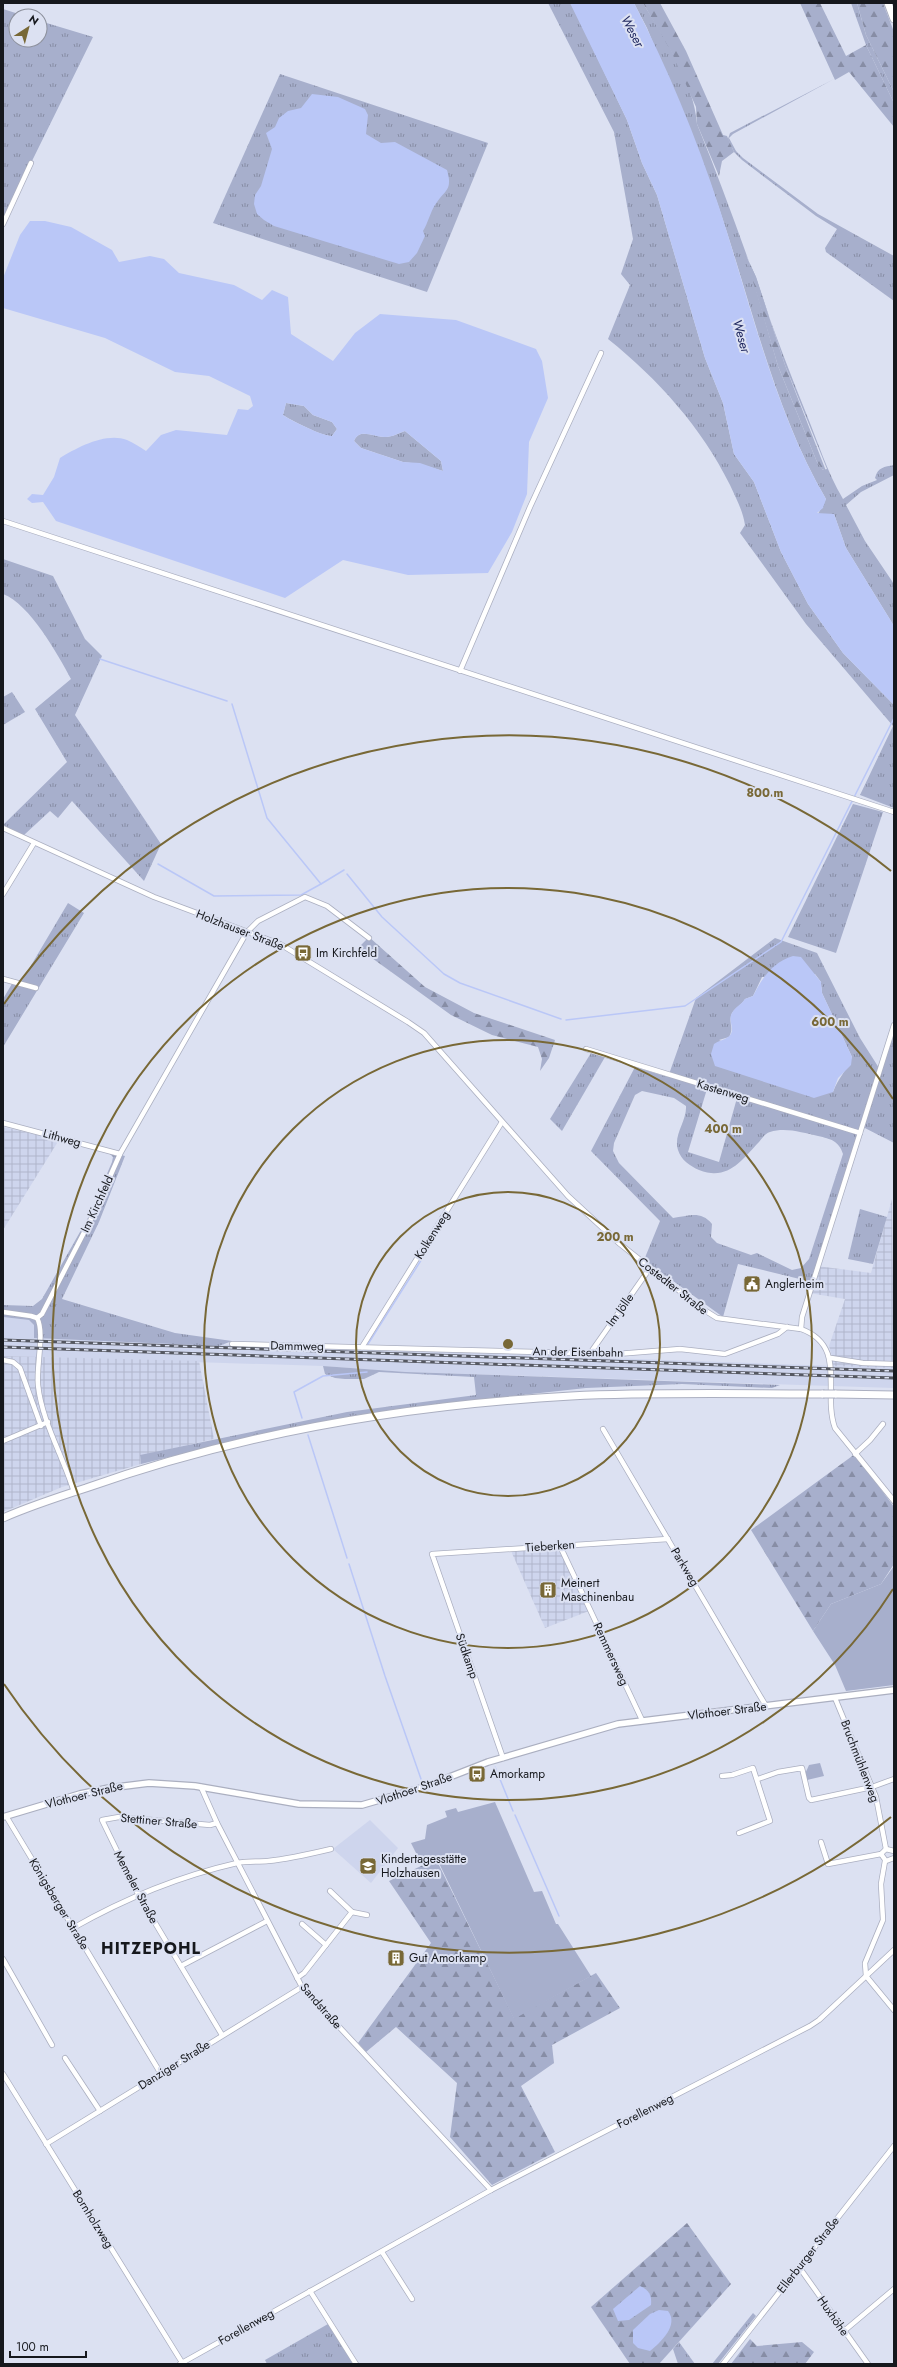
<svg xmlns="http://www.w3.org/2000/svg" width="897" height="2367" font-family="Jost,sans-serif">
  <defs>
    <pattern id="industrial-grid" width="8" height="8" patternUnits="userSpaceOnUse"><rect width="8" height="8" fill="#ced5ed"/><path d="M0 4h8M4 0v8" fill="none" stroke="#b0b6cb"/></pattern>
    <pattern id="grass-tufts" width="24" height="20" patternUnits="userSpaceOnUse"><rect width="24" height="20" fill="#a7afcc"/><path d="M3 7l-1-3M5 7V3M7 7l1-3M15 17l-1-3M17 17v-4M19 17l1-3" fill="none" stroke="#878da5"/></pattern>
    <pattern id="forest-firs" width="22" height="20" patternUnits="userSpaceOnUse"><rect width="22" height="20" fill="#a7afcc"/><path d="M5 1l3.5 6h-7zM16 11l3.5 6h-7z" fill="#878da5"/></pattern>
  </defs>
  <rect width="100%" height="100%" fill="#dce1f2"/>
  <g fill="#ced5ed">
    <polygon points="3,1317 29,1320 34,1325 34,1338 894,1368 894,1388 406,1372 323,1366 3,1356"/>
    <polygon points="370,1820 398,1848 371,1883 333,1849"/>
  </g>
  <g fill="url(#industrial-grid)">
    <polygon points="3,1127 59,1140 3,1230"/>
    <polygon points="892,1199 894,1368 832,1366 832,1357 829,1346 845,1299 809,1293 817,1266 871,1273"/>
    <polygon points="3,1356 199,1361 214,1439 140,1456 141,1464 62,1487 3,1512"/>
    <polygon points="558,1548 589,1611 545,1628 511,1551"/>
  </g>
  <g fill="url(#grass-tufts)" fill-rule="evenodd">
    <path d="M548,3H570L573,7L627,120L642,163L657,195L705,358L723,403L734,454L754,482L781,552L808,604L843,653L894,705V808L860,795L893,726L806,624L740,533L745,525C743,511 736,498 730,485C702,428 658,379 608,339L630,285L621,274L633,239L614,132Z"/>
    <path d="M634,3H643C664,38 694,82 697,124C736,219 767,318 806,413C818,442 827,472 843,499L862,486L877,480L875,478C878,467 884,467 894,465V475L861,492L846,505L865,541L894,584V626L846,548L834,514H818L826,499C774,410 752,305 719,208C699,147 671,88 647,28ZM746,255L756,277L785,365L827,469L823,470L817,462L778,366Z"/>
    <polygon points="851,3 857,3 866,35 894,92 894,103 866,45"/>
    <polygon points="3,9 25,16 16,16 16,40 40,40 40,21 93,37 31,163 3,228"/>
    <polygon points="280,74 488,143 427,292 213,223"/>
    <polygon points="834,79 733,134 729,138 736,151 743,158 818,214 894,256 894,301 826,252 825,248 837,229 816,216 742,160 734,152 728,139 730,133"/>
    <path d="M286,403L304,406L313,415L332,422L337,429L332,436C324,437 290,420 283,415Z"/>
    <path d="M405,431L441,461L443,471L420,464L403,462L361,448L354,441C360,427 374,438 386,437C392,437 399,433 405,431Z"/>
    <path d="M3,559L53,576L85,639L102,656L75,715L161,844L144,881L72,801L58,818L50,811L24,835L3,825L67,762L35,709L71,679C58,655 30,604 3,594Z"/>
    <polygon points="12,692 25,712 3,725 3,697"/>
    <polygon points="853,804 883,812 836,953 788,937"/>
    <polygon points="68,903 84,913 3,1047 3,999 13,982 20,984"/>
    <path d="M775,938L817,953L860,1038L879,1068L894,1022V1143L861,1126L812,1282L738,1264L723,1317L644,1260L660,1221L591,1151L635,1067L668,1077L696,998ZM815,974L821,982L822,993L852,1057C847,1070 838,1078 833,1092L719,1040L729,1037C734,1028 729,1024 731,1016C732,1009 742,1005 745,999L753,996L762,977ZM707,1089L737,1098L719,1162L688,1152ZM642,1091L674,1098L686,1106C687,1121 673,1135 678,1150C681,1160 690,1166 699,1170C728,1181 741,1161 759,1142C762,1138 766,1133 770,1132C786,1127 803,1133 818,1136C831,1139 839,1141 843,1154L809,1259L801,1268L792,1270L757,1253L751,1255L717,1243L711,1237L712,1224C701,1210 688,1216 673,1218L619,1163L613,1151L614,1143L635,1095Z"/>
    <polygon points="591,1053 605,1057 562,1131 550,1119"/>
    <polygon points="108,1152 125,1156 99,1222 62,1299 175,1333 232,1341 219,1346 34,1338 34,1325 29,1320 3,1317 3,1305 33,1306 42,1299 89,1216 112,1162 113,1157"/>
    <polygon points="860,1209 887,1217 873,1264 848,1259"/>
    <polygon points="323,1366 406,1372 780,1385 772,1388 682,1384 586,1388 477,1400 348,1417 230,1442 141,1464 140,1455 347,1412 476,1395 474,1377 379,1372 364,1379 345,1379 335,1378 325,1374"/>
    <polygon points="753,2313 756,2316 718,2364 712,2364"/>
    <polygon points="328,2324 354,2364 267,2364 265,2360"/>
    <polygon points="679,2342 695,2364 678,2364 673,2349"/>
  </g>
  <g fill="url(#forest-firs)">
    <polygon points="643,3 660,3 686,51 723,135 727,136 734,152 722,161 719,176 697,124 696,107 672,53"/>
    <polygon points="800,3 820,3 846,56 866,45 894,103 894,127 849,72 835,80"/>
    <polygon points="857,3 883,3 894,32 894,92 866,35"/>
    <polygon points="744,251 756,277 785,365 826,471 822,469 817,462 778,366"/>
    <polygon points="369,937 425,987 474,1013 555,1040 549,1058 540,1071 542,1059 538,1047 492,1035 451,1015 358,948"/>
    <polygon points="855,1454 894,1507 894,1564 881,1584 831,1604 813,1631 751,1530"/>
    <polygon points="436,1859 514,2018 596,1973 620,2008 552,2045 554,2063 521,2086 555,2152 492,2185 450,2137 457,2083 396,2027 366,2052 358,2043 431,1943 389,1881"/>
    <polygon points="687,2223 731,2284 659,2364 630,2364 591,2307"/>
    <polygon points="750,2339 757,2346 802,2342 814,2352 805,2364 731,2364"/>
  </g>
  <g fill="#a7afcc">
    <polygon points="894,1566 894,1685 846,1691 835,1665 813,1631 831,1604 881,1584"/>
    <polygon points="820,1763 824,1776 807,1780 805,1774 809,1765"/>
    <polygon points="495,1802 534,1892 542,1891 556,1924 558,1924 591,1976 514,2019 437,1859 422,1865 411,1843 425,1839 427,1825 447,1817 445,1811 456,1808 458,1812"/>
  </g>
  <g fill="#bac7f7" fill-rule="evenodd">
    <path d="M570,3H634C668,69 696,136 719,207C750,302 775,413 826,499L823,508L817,513L834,514L846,548L894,626V705L843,653L808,604L781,552L754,482L734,454L723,403L705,358L657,195L642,163L627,120Z"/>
    <path d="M312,94L338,97L365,109L368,115L366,134L381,143L395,142L447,170C453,191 445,189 435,205C430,213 428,223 423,231L425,236L417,253L409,262L399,264L274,226L264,220L257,214L254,204L255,195L261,186L272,149L266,133L275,127L279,118L288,111L301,108Z"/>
    <path d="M30,221H45L71,227L112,250L119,262L150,256L164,259L179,273L234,285L262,300L272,290L288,297L291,334L333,361L355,333L380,314L456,320L536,349L542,361L548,398L529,442L527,494L512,532L488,573L408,575L343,560L285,598L56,521L43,502L32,503L27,499L32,494L43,495L54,477L60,458C78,447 106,432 127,440C134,443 140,447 146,451L161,435L176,430L227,435L238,409L248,410L253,406L250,396L209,376L175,372L105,338L3,308V278L20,235ZM286,403L304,406L313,415L332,422L337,429L332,436C325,437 289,420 283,415ZM405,431L441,461L443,471L420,463L403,462L361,448L354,441C360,427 374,438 386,437C392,437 399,433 405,431Z"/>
    <path d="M793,956L801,957L821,982L822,993L852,1057L851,1065L838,1078L833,1092L814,1098L715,1066L711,1054L714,1044C718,1041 724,1040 728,1037C737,1031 727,1020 732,1013C735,1007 741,1005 745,999L753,996C762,978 773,962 793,956Z"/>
    <path d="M640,2286C649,2290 652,2295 651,2305L629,2320L618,2321L613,2309Z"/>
    <path d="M659,2310L668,2311C679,2325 661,2342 650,2351L638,2348L633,2343V2330L650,2314Z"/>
  </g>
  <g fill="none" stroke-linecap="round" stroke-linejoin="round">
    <g stroke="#bac7f7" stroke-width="1.5">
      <polyline points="100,659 227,701"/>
      <polyline points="232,704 267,818 321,884 344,870"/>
      <polyline points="158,864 214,896 301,895 321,884"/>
      <polyline points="347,874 382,917 444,974 460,983 561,1019"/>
      <polyline points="566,1020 685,1006 781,942 894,718"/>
      <polyline points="368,1344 432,1243"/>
      <polyline points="302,1418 294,1392 323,1376 367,1372"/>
      <polyline points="308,1435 347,1558"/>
      <polyline points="349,1564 385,1676 421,1779"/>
      <polyline points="495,1767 513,1811"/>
      <polyline points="515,1815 559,1916"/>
    </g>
    <g stroke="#abafc0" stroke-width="6">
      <g id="minor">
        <polyline points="3,224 31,163"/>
        <polyline points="3,521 894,812"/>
        <polyline points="460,671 530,507 601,353"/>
        <path d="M3,828L154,897L280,944L408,1022L424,1033L568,1196L620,1244L701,1308L717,1318L801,1329C848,1346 822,1392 835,1428L894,1501"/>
        <polyline points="3,894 34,843"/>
        <polyline points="3,979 36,988"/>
        <polyline points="586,1049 860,1133"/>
        <polyline points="3,1123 120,1154"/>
        <polyline points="3,1312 31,1316 37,1318"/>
        <polyline points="37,1318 42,1314 92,1217 120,1154 247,932 258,921 305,897 327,906 369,938"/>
        <path d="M37,1318C45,1332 36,1367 38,1385C42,1422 63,1456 74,1492"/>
        <polyline points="801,1329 802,1317 894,1025"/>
        <polyline points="232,1344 617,1354 680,1349 725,1354 778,1334 787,1327"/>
        <polyline points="362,1347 502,1122"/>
        <polyline points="591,1352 650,1268"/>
        <polyline points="831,1358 863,1363 894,1364"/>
        <polyline points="3,1360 13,1362 20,1368 41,1426"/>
        <polyline points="603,1429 766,1706"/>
        <polyline points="3,1441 48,1422"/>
        <polyline points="855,1454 870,1440 883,1424"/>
        <polyline points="560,1546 642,1720"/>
        <polyline points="835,1698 876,1797 886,1849"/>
        <polyline points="503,1758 432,1554 668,1539"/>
        <polyline points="722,1776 732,1775 753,1768 770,1821 739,1833"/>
        <polyline points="758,1779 778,1772 802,1768 809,1798 811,1800 872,1787 894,1779"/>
        <polyline points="201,1787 217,1823 302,1987 491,2190"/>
        <polyline points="6,1816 161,2074"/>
        <polyline points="217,1823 210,1825 119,1817 102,1820 139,1896 222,2035"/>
        <polyline points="821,1842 828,1864 881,1854"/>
        <polyline points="894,1851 886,1849 881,1854 886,1861 894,1858"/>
        <polyline points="885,1861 881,1884 883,1920 865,1963 866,1976 894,2010"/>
        <polyline points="352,1912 367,1915"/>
        <path d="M73,1928C124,1899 180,1876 237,1863C247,1861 258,1862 268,1861C289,1859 310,1854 331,1849"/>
        <polyline points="326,1945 352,1912 330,1891"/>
        <polyline points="3,1959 52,2045"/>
        <polyline points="181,1966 267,1921"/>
        <polyline points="297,1978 304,1973 326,1945 302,1924"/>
        <polyline points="65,2058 100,2111"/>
        <polyline points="3,2074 183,2364"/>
        <polyline points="46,2144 302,1987"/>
        <polyline points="382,2252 412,2299"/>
        <polyline points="799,2267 868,2364"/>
        <polyline points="310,2291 356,2364"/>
        <polyline points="844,2331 894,2289"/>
        <polyline points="180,2364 491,2190 810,2026 819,2020 894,1950"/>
        <polyline points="723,2364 894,2146"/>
      </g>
    </g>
    <g stroke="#abafc0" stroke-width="8">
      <polyline id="tertiary" points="3,1817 80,1794 109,1788 149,1783 195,1786 299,1804 362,1805 424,1787 488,1762 618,1724 894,1690"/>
    </g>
    <g stroke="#abafc0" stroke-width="9">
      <g id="primary">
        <polyline points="888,3 894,19"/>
        <polyline points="835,1394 894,1395"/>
        <path d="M3,1518C30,1506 58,1497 86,1488C241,1433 407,1405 571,1396C655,1392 739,1394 823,1394"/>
      </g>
    </g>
    <use href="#minor" stroke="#fff" stroke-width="4.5"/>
    <use href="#tertiary" stroke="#fff" stroke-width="5.5"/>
    <use href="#primary" stroke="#fff" stroke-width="7"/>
    <g stroke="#545760" stroke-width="3">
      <g id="rail">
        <polyline points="3,1340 894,1371"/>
        <polyline points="3,1347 894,1378"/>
      </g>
    </g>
    <use href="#rail" stroke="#dce1f2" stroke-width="1.5" stroke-dasharray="4.5" stroke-linecap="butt"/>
    <g stroke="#abafc0" stroke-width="9" stroke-linecap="butt">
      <polyline id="primary-bridge" points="823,1394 835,1394"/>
    </g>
    <use href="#primary-bridge" stroke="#fff" stroke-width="7"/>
  </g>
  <g fill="none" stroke="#786836" stroke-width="2">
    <circle cx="508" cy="1344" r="152"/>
    <circle cx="508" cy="1344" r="304"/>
    <path d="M893 1589A456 456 0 1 1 893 1099"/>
    <path d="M891 1817A608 608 0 0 1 4 1684M4 1004A608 608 0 0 1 891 871"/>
  </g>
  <defs>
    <g id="bus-square" transform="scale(0.9)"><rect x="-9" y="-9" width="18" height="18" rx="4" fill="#786836" stroke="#dce1f2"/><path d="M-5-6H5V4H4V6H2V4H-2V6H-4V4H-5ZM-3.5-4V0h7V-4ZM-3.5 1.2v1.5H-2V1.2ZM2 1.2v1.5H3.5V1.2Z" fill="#fff"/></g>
    <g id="civic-square" transform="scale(0.9)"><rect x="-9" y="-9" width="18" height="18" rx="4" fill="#786836" stroke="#dce1f2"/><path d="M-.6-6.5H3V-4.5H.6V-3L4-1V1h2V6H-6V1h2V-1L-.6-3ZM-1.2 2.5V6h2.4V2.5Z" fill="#fff"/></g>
    <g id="building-square" transform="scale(0.9)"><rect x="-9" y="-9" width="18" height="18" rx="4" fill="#786836" stroke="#dce1f2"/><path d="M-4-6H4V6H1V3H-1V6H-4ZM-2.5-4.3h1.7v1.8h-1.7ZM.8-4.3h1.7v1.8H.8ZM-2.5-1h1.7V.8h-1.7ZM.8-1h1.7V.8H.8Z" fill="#fff"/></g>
    <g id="school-square" transform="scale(0.9)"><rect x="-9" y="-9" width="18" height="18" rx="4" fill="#786836" stroke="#dce1f2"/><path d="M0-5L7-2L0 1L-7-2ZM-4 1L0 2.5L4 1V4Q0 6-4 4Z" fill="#fff"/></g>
  </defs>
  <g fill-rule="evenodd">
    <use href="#bus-square" x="303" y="953"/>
    <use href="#civic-square" x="752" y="1284"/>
    <use href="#building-square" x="548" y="1590"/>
    <use href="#bus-square" x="477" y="1774"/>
    <use href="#school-square" x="368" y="1866"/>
    <use href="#building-square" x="396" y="1958"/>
  </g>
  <g text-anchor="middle" stroke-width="4" stroke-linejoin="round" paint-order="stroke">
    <g font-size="12" fill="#16181d" stroke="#dce1f2">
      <text transform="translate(240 930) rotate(21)" y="4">Holzhauser Straße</text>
      <text transform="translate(723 1091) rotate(17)" y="4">Kastenweg</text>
      <text transform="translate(62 1138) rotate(15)" y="4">Lithweg</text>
      <text transform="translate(97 1204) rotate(-65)" y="4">Im Kirchfeld</text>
      <text transform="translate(432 1235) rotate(-58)" y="4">Kolkenweg</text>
      <text transform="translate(673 1286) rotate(38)" y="4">Costedter Straße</text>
      <text transform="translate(620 1310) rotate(-54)" y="4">Im Jölle</text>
      <text transform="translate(297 1346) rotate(1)" y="4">Dammweg</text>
      <text transform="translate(578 1352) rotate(1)" y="4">An der Eisenbahn</text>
      <text transform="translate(550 1546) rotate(-4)" y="4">Tieberken</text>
      <text transform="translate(685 1567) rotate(59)" y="4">Parkweg</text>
      <text transform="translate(611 1654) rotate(65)" y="4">Remmersweg</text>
      <text transform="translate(467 1656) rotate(71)" y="4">Südkamp</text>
      <text transform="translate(727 1711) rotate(-7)" y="4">Vlothoer Straße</text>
      <text transform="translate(860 1761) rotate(69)" y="4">Bruchmühlenweg</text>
      <text transform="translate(414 1789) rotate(-19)" y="4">Vlothoer Straße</text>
      <text transform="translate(84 1795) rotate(-14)" y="4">Vlothoer Straße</text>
      <text transform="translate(159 1821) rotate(5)" y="4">Stettiner Straße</text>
      <text transform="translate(136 1887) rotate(62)" y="4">Memeler Straße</text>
      <text transform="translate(59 1904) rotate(59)" y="4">Königsberger Straße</text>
      <text transform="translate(321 2006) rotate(49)" y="4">Sandstraße</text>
      <text transform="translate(174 2065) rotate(-32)" y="4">Danziger Straße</text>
      <text transform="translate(645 2111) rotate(-27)" y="4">Forellenweg</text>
      <text transform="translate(93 2219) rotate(58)" y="4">Bornholzweg</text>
      <text transform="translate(808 2255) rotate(-52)" y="4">Ellerburger Straße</text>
      <text transform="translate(833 2316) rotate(55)" y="4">Huxhöhe</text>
      <text transform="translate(246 2327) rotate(-29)" y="4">Forellenweg</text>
    </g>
    <g font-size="12" fill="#16181d" stroke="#dce1f2" text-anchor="start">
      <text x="316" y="957">Im Kirchfeld</text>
      <text x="765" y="1288">Anglerheim</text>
      <text x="561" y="1587">Meinert<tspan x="561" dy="14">Maschinenbau</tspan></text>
      <text x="490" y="1778">Amorkamp</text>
      <text x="381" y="1863">Kindertagesstätte<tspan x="381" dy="14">Holzhausen</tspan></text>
      <text x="409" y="1962">Gut Amorkamp</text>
    </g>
    <g font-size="13" font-style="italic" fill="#1d255d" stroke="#dce1f2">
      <text transform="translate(633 31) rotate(62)" y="5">Weser</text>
      <text transform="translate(742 336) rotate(74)" y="5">Weser</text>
    </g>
    <g font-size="16" font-weight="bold" letter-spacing="1" fill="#16181d" stroke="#dce1f2">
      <text x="151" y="1954">HITZEPOHL</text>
    </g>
  </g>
  <circle cx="508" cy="1344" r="6" fill="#786836" stroke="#dce1f2" stroke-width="2"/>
  <g font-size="12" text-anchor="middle" font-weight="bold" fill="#786836" stroke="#dce1f2" stroke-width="4" stroke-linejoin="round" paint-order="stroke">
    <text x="765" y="797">800 m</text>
    <text x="830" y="1026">600 m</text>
    <text x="723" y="1133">400 m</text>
    <text x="615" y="1241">200 m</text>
  </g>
  <rect width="897" height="2367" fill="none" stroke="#16181d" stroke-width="8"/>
  <g transform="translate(28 28) rotate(36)"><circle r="19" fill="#dce1f2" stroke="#8d919d"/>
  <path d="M0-3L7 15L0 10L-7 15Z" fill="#786836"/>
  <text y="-6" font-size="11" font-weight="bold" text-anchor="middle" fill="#16181d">N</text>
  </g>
  <path d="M10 2351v6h76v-6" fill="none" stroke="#16181d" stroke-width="2"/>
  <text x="16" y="2351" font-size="12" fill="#16181d" stroke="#dce1f2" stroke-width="3" paint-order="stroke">100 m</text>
</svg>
